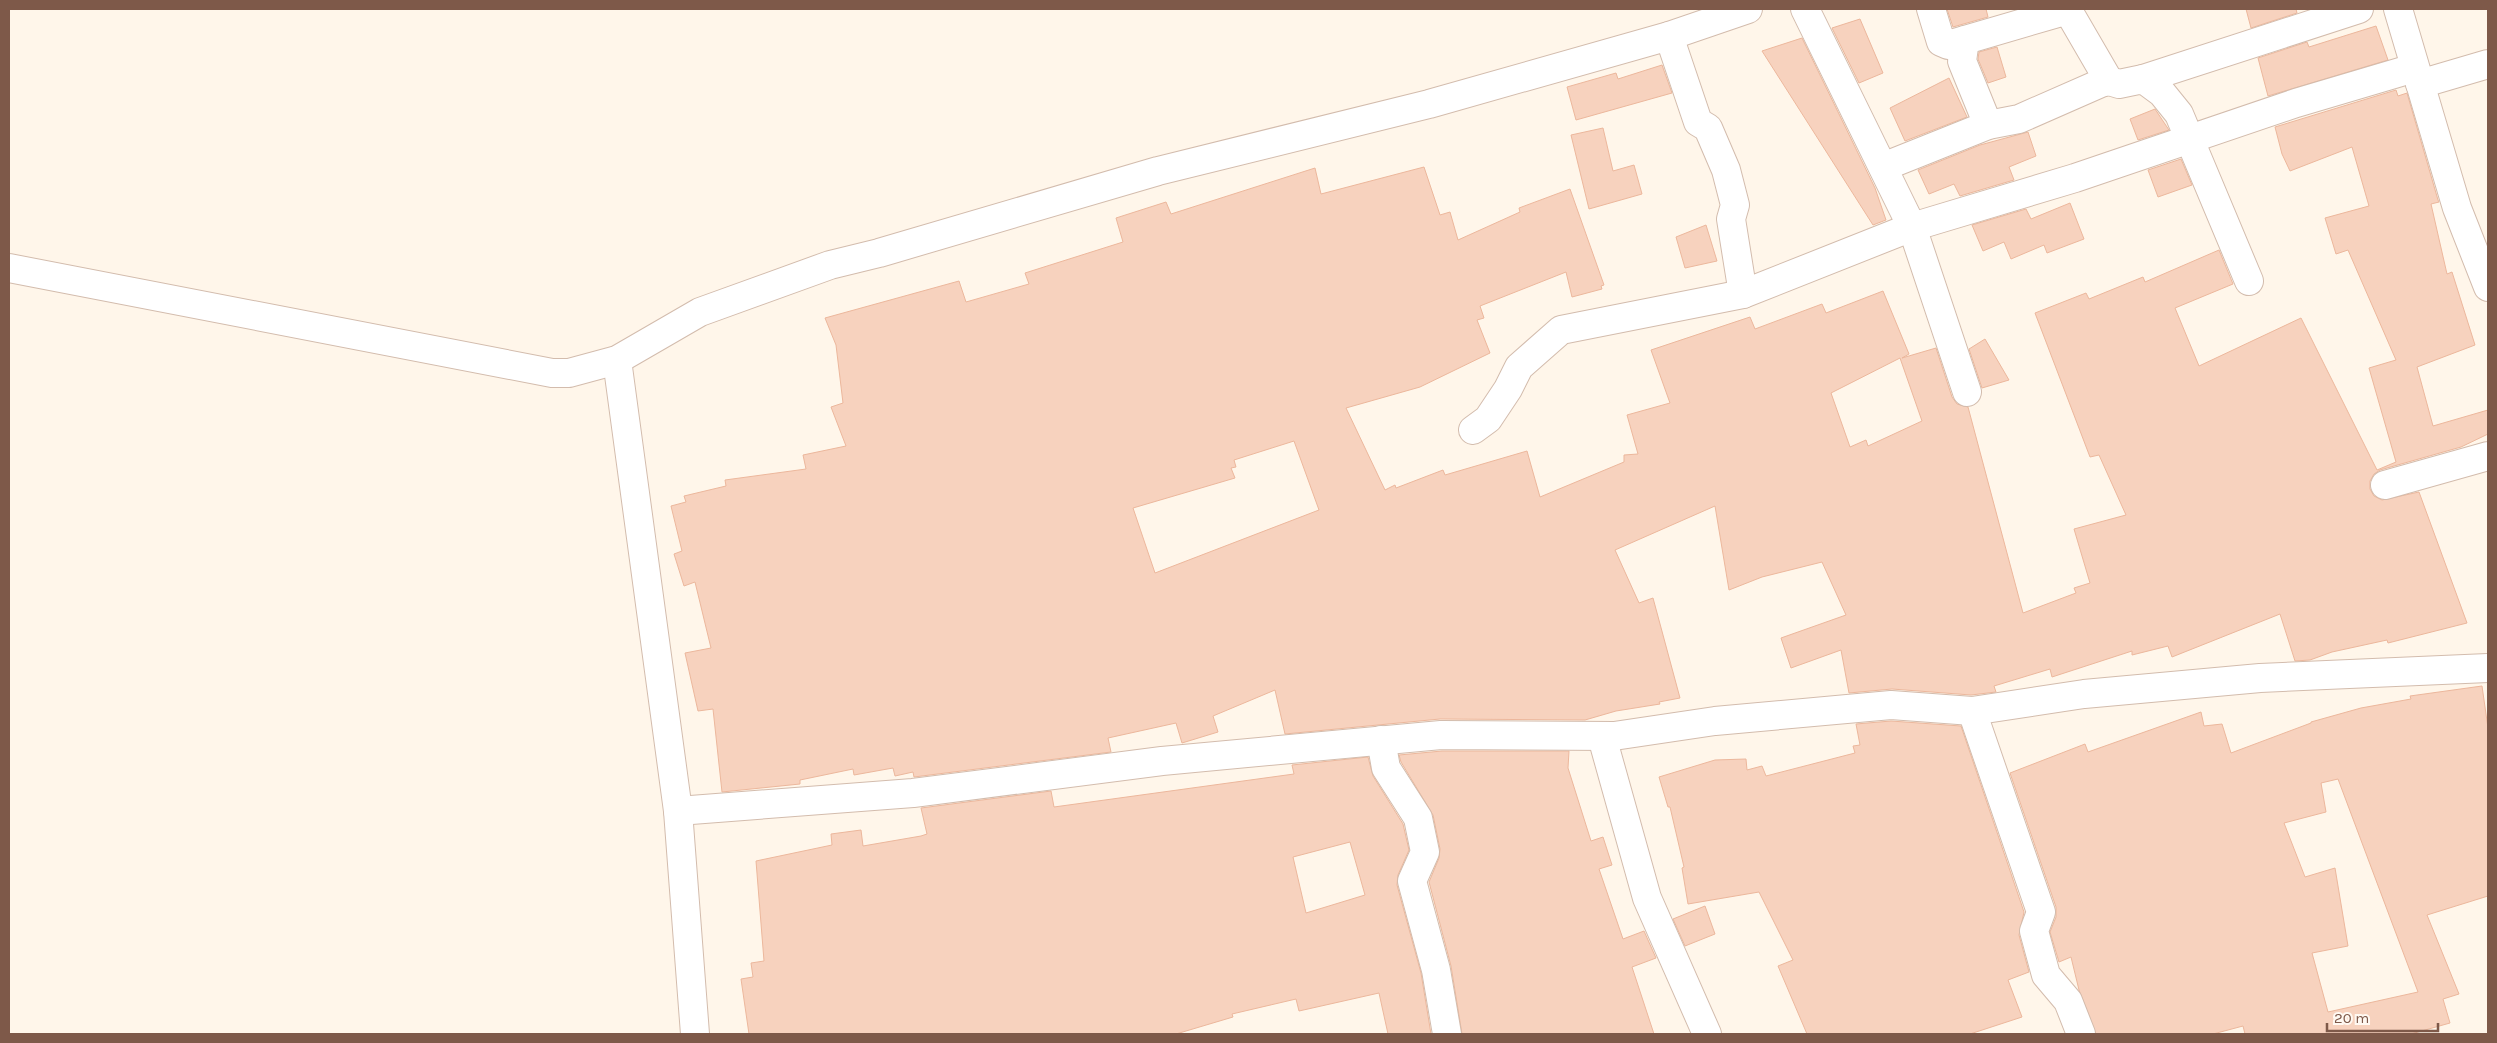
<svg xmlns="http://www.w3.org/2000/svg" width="2497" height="1043" font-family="Karla,sans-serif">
  <rect width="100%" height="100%" fill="#fff6ea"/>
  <g fill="#f7d2be" stroke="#ecb79c" fill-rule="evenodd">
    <polygon points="1947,9 1986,9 1988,17 1953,27"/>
    <polygon points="2246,9 2296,9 2297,13 2251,28"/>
    <polygon points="1860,19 1883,73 1859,83 1832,28"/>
    <polygon points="2376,26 2388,60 2268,96 2258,58 2307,42 2309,47"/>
    <polygon points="1802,38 1875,188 1886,220 1873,225 1762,51"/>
    <polygon points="1997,47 2006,77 1988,83 1978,59 1979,52"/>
    <polygon points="1662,65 1672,93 1576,120 1567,87 1616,73 1618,79"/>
    <polygon points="1949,78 1967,117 1905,141 1890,108"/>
    <path d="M2396,90L2398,96L2407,93L2438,200L2439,202L2431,204L2447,274L2452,272L2475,345L2417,367L2433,426L2488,410V434L2461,447L2380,470L2374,474L2370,481V489L2374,496L2382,500L2419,492L2467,623L2388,643L2387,640L2332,652L2310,660L2295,661L2280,614L2172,657L2168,646L2132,655V651L2052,677L2050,669L1994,686L1996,692L1971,695L1892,689L1849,693L1841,650L1791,668L1781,638L1846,615L1822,562L1762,577L1729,590L1715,506L1615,550L1639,603L1653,598L1680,698L1659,702L1660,704L1616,711L1585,720L1440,719L1285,734L1275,690L1213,716L1218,732L1182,743L1176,723L1108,738L1111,752L914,777L913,772L895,776L893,768L854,775L853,769L800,780V784L722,792L713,709L698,711L685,653L711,648L695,582L684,586L674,554L682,551L671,506L686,502L684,496L726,486L725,480L806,469L803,455L846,446L831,407L843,403L836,345L825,318L959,281L966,302L1029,284L1025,273L1123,242L1116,218L1166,202L1171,214L1315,168L1321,194L1424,167L1440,215L1450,212L1458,240L1520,212L1519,208L1570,189L1604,285L1601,286L1602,289L1572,297L1566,272L1480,306L1484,318L1477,320L1490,353L1420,387L1346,408L1385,490L1395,485L1396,488L1443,470L1445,475L1527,451L1540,497L1624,462V455L1638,454L1627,415L1670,403L1651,350L1750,317L1755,329L1822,304L1826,313L1883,291L1909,354L1902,358L1936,348L1952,397L1957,404L1968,407L2023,613L2076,593L2074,588L2090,583L2074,529L2126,515L2099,455L2090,457L2035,313L2086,293L2089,299L2143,277L2145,282L2219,250L2233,284L2175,308L2199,366L2301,318L2377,470L2396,462L2369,368L2396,360L2348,250L2336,254L2325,218L2369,206L2352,147L2290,171L2282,154L2275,127ZM1900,358L1922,421L1868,446L1866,440L1850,447L1831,393ZM1294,441L1319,510L1155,573L1133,508L1235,478L1231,468L1236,467L1234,460Z"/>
    <polygon points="2155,109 2169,130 2138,140 2130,119"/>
    <polygon points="1603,128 1613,171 1634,165 1642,194 1589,209 1571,135"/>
    <polygon points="2028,132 2036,156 2009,167 2014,180 1960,196 1954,184 1929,194 1918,170 1980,145"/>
    <polygon points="2181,159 2192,185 2158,197 2148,170"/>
    <polygon points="2070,203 2084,239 2047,253 2044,245 2011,259 2004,242 1983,251 1972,225 2026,209 2031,219"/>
    <polygon points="1706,225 1717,261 1685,268 1676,237"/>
    <polygon points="1985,339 2009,380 1982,388 1969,349"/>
    <path d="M2482,686L2488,728V896L2427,915L2459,994L2443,999L2450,1023L2411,1034H2245L2243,1026L2213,1034H2096L2079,990L2071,957L2059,962L2050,932L2056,917V907L2010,773L2085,744L2088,752L2201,712L2204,726L2222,724L2231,753L2311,723V722L2361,708L2411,699L2410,696ZM2338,779L2418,992L2328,1012L2312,953L2348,946L2335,868L2305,877L2284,823L2326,812L2321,783Z"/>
    <polygon points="1891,721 1961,726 2024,912 2019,935 2029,972 2008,980 2022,1017 1970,1034 1807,1034 1778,966 1793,960 1759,892 1688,904 1682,868 1684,867 1670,807 1668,807 1659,777 1715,760 1746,759 1747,770 1762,766 1766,776 1855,753 1853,746 1860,745 1856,724"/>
    <polygon points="1442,751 1569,751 1568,768 1591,841 1603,837 1612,865 1599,869 1623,939 1644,931 1656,958 1632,967 1654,1034 1462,1034 1451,966 1429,882 1439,858 1440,849 1433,815 1401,762 1399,755"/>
    <path d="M1368,757L1373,776L1403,824L1409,850L1398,875L1397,885L1421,973L1431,1034H1388L1379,993L1299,1011L1296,999L1232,1014L1233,1017L1176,1034H749L741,979L753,977L751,963L764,961L756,861L832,845L831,834L861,830L863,846L921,836L927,834L921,808L1051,791L1054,807L1294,774L1292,765ZM1350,842L1365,895L1306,913L1293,857Z"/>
    <polygon points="1705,906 1715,934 1685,946 1673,919"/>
  </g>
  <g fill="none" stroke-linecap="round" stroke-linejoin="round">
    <g stroke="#d3bcad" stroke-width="30">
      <g id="minor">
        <polyline points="1805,9 1912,227 1967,392"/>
        <polyline points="1931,9 1941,42 1948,45 2061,12 2070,15 2073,19 2109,81"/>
        <polyline points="2398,9 2457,208 2488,287"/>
        <polyline points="1669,36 1698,122 1708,128 1726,170 1735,205 1731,219 1743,294"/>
        <polyline points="1965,40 1962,61 1988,125"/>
        <polyline points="2143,79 2359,9"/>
        <polyline points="2420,84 2488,64"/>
        <polyline points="1883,167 1988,125 2019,119 2101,83 2109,81 2119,84 2143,79 2162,93 2179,114 2249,281"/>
        <polyline points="9,268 552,373 569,373 617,360 700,312 830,265 879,253 1158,171 1429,104 1669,36 1748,9"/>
        <polyline points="617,360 678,811 695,1034"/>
        <polyline points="1473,430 1488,419 1508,389 1519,367 1561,330 1743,294 1912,227 2075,178 2296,103 2414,68"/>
        <polyline points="2385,485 2488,456"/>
        <polyline points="1972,711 2041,912 2034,931 2046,975 2068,1001 2081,1034"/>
        <polyline points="1602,737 1647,898 1707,1034"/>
        <polyline points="1381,740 1386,768 1418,818 1425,852 1412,881 1436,970 1447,1034"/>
        <polyline points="678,811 913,793 1162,761 1441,735 1614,736 1715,721 1891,705 1972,711 2084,694 2260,678 2488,668"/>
      </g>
    </g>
    <use href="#minor" stroke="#fff" stroke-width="28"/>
  </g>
  <rect width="2497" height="1043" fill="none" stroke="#7e5949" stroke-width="20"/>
  <path d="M2327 1023v8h111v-8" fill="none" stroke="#7e5949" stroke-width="2.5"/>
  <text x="2334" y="1023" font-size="15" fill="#7e5949" stroke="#fff9f2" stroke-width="4" paint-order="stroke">20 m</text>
</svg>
